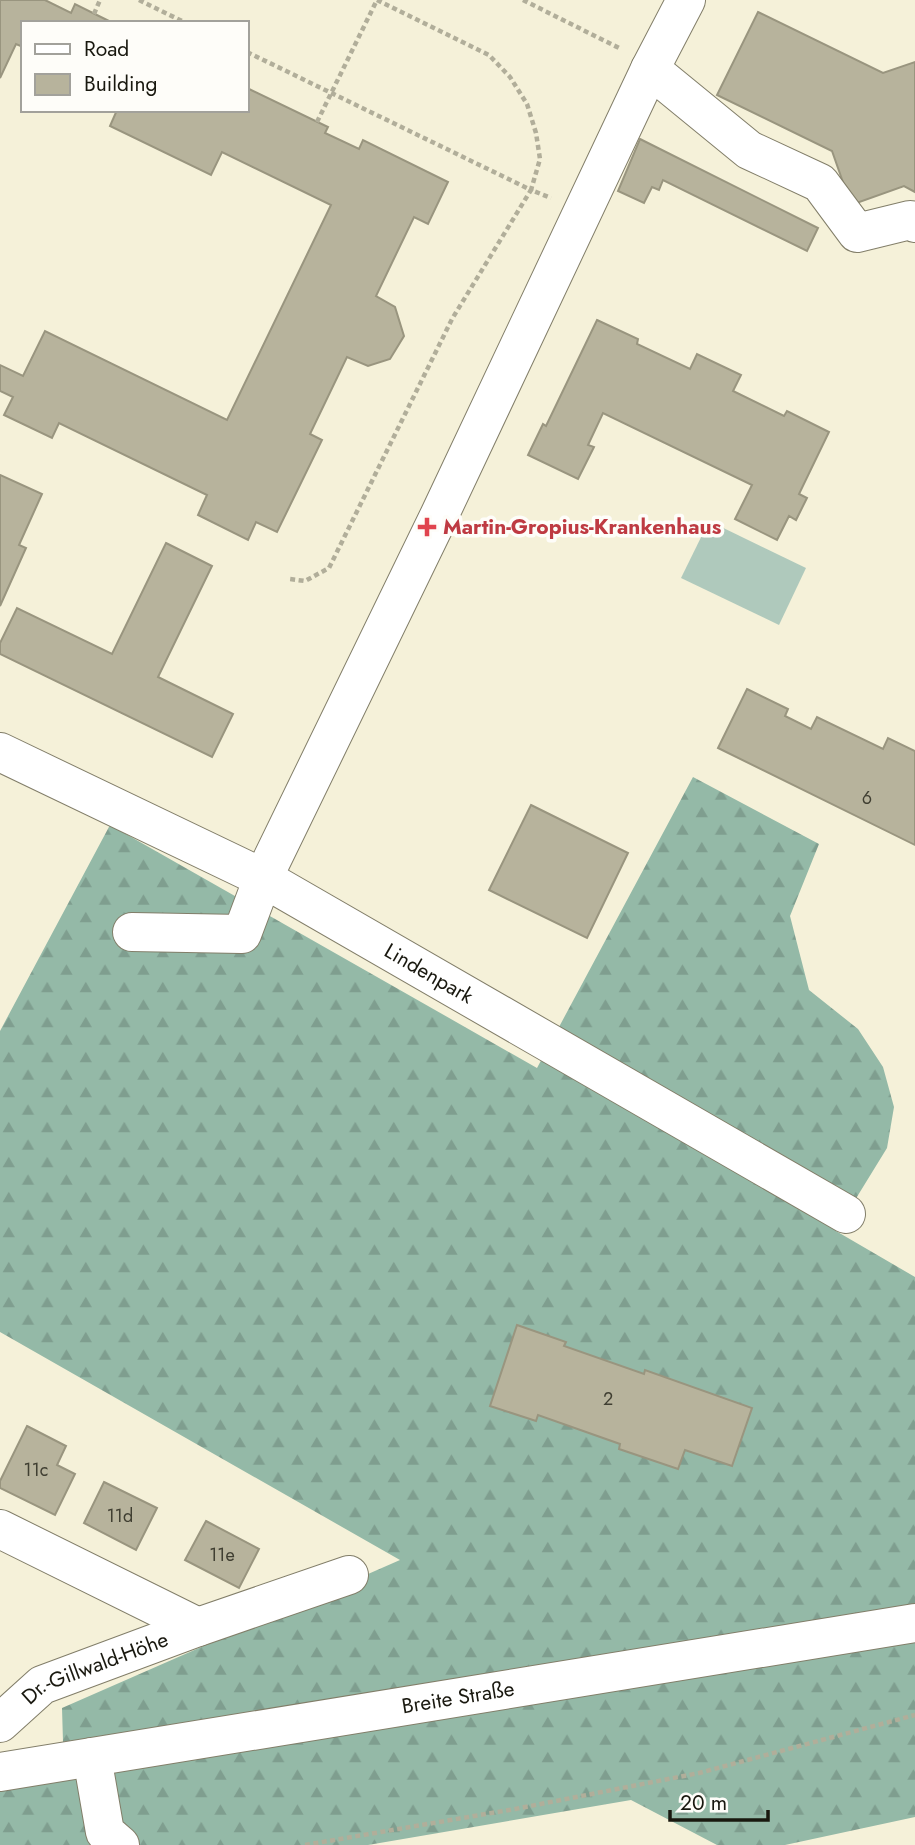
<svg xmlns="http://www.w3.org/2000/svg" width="915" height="1845" font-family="Jost,sans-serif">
  <defs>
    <pattern id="forest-firs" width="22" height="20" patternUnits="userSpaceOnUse" patternTransform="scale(1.75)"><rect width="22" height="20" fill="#94b9a7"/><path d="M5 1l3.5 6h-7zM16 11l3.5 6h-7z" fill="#7f9e8f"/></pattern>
  </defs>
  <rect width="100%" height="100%" fill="#f5f1d9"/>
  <g fill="url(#forest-firs)">
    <polygon points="693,777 819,844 790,916 809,990 858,1029 883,1067 894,1107 887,1148 836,1231 915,1277 915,1606 437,1686 63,1742 62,1708 400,1560 0,1332 0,1031 110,825 537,1068"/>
    <polygon points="915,1640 915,1817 785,1845 717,1845 631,1800 368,1845 0,1845 0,1788"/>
  </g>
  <polygon fill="#afc9bc" points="709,521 806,568 779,625 681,578"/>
  <g fill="#b7b39c" stroke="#99957f" stroke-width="2">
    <polygon points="0,0 45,0 71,13 75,4 113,23 23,23 23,47 16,44 0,78"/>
    <polygon points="758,12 883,73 915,62 915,192 904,186 851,205 832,151 717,95"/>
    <polygon points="247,88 328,127 325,133 359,149 363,140 448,182 428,224 414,217 376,296 395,307 404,336 390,359 368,366 347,357 310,434 322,440 277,532 256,522 248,540 198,515 207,495 59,423 52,438 4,415 13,397 0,391 0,365 23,376 45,331 227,420 331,205 222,152 211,175 110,126 117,110 247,110"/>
    <polygon points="640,139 818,228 807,251 663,180 659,190 652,187 644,203 618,191"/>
    <polygon points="597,320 638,339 637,344 690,369 697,354 741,375 733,391 784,416 787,411 829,432 799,494 807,498 796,520 789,516 777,540 735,519 752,485 603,413 588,445 594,447 578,479 528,455 543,424 546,426"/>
    <polygon points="0,475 42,494 19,545 26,548 0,606"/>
    <polygon points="166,543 212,566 158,677 233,714 212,757 0,654 0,643 17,608 112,654"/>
    <polygon points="747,689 788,709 785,716 811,729 817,717 883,749 888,738 915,751 915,845 718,748"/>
    <polygon points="531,805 628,853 587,938 489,890"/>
    <polygon points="517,1325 566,1342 564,1346 644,1374 645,1370 752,1408 732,1466 685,1450 678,1469 619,1449 620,1444 538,1415 536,1421 490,1406"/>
    <polygon points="27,1426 66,1446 57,1465 75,1474 55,1515 0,1488 0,1481"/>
    <polygon points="104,1482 157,1508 136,1550 84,1523"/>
    <polygon points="206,1521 259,1549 239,1588 185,1560"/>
  </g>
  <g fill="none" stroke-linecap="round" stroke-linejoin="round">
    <g stroke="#827e69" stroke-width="40">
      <g id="minor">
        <polyline points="650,69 749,150 820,183 857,233 910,220 915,223"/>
        <path id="s1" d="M0,752L263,878L846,1214"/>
        <polyline points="132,932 242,934 263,878 439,516 650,69 686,0"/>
        <polyline points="0,1529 198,1627"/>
        <path id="s2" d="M0,1723L42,1685L198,1627L349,1575"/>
        <polyline points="92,1757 105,1832 120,1845"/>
      </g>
    </g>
    <g stroke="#827e69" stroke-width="40">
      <g id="major">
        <path id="s3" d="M0,1772L915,1623"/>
      </g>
    </g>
    <g stroke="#b1ae9a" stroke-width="4.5" stroke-dasharray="5 3.5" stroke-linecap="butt">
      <polyline points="139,0 186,23"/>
      <polyline points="377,0 489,55 510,77 527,104 536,133 540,159 531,190 551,198"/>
      <polyline points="523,0 621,49"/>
      <polyline points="94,14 100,0"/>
      <polyline points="247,52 531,190 452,319 329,568 305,581 290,579"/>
      <polyline points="317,122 377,0"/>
      <polyline points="305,1845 515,1809 699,1773 915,1715"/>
    </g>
    <use href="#minor" stroke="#fff" stroke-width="38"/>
    <use href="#major" stroke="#fff" stroke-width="38"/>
  </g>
  <path fill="#e0444e" stroke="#fefdf9" stroke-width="2.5" d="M423.5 516.5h7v7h7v7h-7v7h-7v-7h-7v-7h7z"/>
  <g text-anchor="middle" stroke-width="7" stroke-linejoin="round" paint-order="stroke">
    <g font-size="18" fill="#403f32">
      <text x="867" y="804">6</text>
      <text x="608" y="1405">2</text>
      <text x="36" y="1476">11c</text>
      <text x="120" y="1522">11d</text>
      <text x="222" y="1561">11e</text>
    </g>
    <g font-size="21" font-weight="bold" fill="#be3a42" stroke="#fefdf9" text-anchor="start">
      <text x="443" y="534">Martin-Gropius-Krankenhaus</text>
    </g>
    <g font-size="21" fill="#19180f" stroke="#fefdf9">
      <text dy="7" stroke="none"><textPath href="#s1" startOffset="483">Lindenpark</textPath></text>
      <text dy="7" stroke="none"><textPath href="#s2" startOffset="112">Dr.-Gillwald-Höhe</textPath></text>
      <text dy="7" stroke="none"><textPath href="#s3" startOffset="464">Breite Straße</textPath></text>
    </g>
  </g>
  <rect x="21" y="21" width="228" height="91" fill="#fefdf9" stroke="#a2a19b" stroke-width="2"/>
  <rect x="35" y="44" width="35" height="10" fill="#ffffff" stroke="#a2a19b" stroke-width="2"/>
  <text x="84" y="56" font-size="21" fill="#19180f">Road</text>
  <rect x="35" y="74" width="35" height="21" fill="#b7b39c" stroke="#a2a19b" stroke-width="2"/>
  <text x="84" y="91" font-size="21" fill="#19180f">Building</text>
  <path d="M670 1810v10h98v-10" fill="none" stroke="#19180f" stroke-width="3.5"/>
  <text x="680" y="1810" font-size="21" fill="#19180f" stroke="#fefdf9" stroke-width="5" paint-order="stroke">20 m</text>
</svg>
